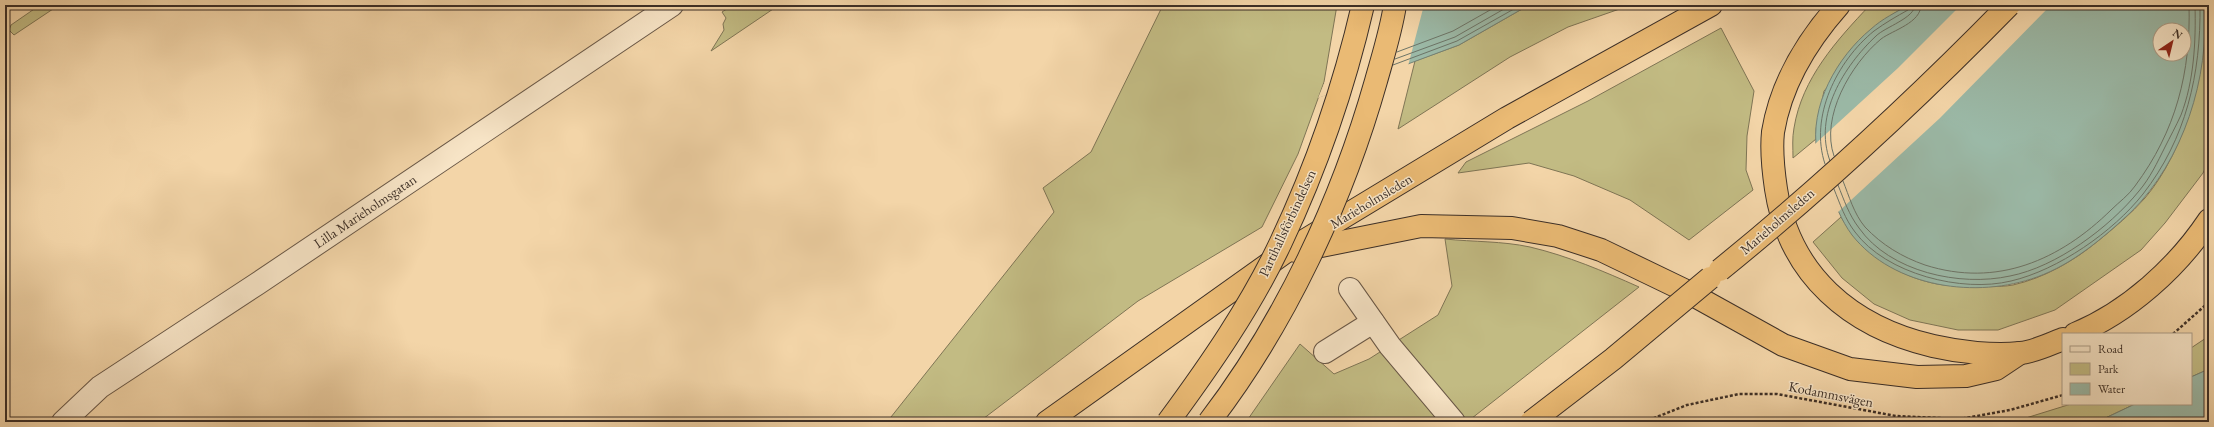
<svg xmlns="http://www.w3.org/2000/svg" width="2214" height="427" font-family="'EB Garamond',serif">
  <rect width="100%" height="100%" fill="#f3d5a8"/>
  <filter id="stains"><feTurbulence type="fractalNoise" baseFrequency=".005" numOctaves="4"/><feColorMatrix values="0 0 0 0 .2 0 0 0 0 .09 0 0 0 0 .02 0 0 0 .5 -.17"/></filter>
  <radialGradient id="worn" r=".72"><stop offset=".6" stop-color="#630" stop-opacity="0"/><stop offset="1" stop-color="#630" stop-opacity=".3"/></radialGradient>
  <g fill="#c2bb83" stroke="#7f7555">
    <polygon points="40,5 59,5 14,35 9,30 11,25"/>
    <polygon points="733,5 779,5 711,51 724,30 723,24 726,18 722,12"/>
    <polygon points="1163,5 1337,5 1324,82 1298,154 1262,227 1138,301 979,422 887,422 1054,212 1043,188 1091,152"/>
    <polygon points="1529,5 1631,5 1568,27 1510,57 1398,129 1415,61 1459,45"/>
    <path d="M1870,5H1909L1893,14L1824,91L1816,129V139L1793,158C1793,148 1792,138 1794,128C1802,78 1837,40 1870,5Z"/>
    <path d="M2204,5H2209V161L2203,173L2165,223L2141,250L2055,310L1998,330H1958L1910,320L1874,304L1842,278L1813,242L1841,217C1863,252 1896,276 1937,284C1946,286 1956,285 1964,285C1979,285 1998,288 2013,285C2044,278 2074,261 2098,241C2114,228 2131,214 2145,198C2185,151 2209,66 2204,5Z"/>
    <polygon points="1721,28 1754,91 1747,136 1746,170 1753,190 1689,240 1630,200 1574,176 1529,163 1458,173 1466,162 1588,101"/>
    <path d="M1445,239C1474,242 1502,241 1530,247C1568,256 1603,271 1639,287L1467,422H1246L1300,344L1334,374L1369,359L1438,315L1452,286Z"/>
    <polygon points="2209,336 2209,369 2191,377 2191,348"/>
    <polygon points="2071,404 2135,404 2097,422 2013,422"/>
  </g>
  <g fill="#9bb9a7" stroke="#758274" fill-rule="evenodd">
    <polygon points="1350,5 1529,5 1459,45 1319,97 1342,47"/>
    <path d="M1909,5H2204C2210,77 2183,161 2131,212C2103,238 2073,264 2037,277C1977,299 1894,288 1852,235C1841,220 1835,204 1829,187C1825,176 1819,163 1817,152C1809,106 1837,57 1871,29C1882,19 1896,12 1909,5ZM2160,30H2184V54H2160Z"/>
    <polygon points="2209,369 2209,422 2097,422 2135,404 2191,404 2191,377"/>
  </g>
  <g fill="#f3d5a8">
    <polygon points="1348,5 1424,5 1408,66 1318,98 1340,46"/>
    <polygon points="1961,5 2051,5 1940,118 1837,213 1815,153 1815,144 1898,68"/>
  </g>
  <g fill="none" stroke-linecap="round" stroke-linejoin="round">
    <g stroke="#6c7467" stroke-width="1">
      <polyline points="1397,52 1453,31 1499,5"/>
      <polyline points="1395,59 1455,37 1511,5"/>
      <polyline points="1393,65 1457,41 1521,5"/>
      <path d="M1834,156C1820,117 1851,64 1881,39C1893,30 1921,23 1921,5"/>
      <path d="M1830,161C1813,115 1844,66 1876,36C1885,27 1915,18 1915,5"/>
      <path d="M1825,164C1809,117 1837,61 1874,31C1885,23 1897,16 1908,10L1910,5"/>
      <path d="M1843,181C1849,196 1854,214 1865,227C1882,245 1902,257 1925,265C1997,288 2060,260 2111,210C2119,202 2129,195 2135,186C2176,131 2191,72 2189,5"/>
      <path d="M1838,185C1844,200 1849,215 1859,228C1890,272 1960,287 2010,276C2056,267 2109,228 2139,191C2150,178 2157,163 2165,147C2170,137 2176,126 2181,115C2194,81 2196,42 2195,5"/>
      <path d="M1834,189C1840,204 1845,219 1855,232C1886,274 1962,293 2011,281C2058,270 2113,232 2143,194C2186,139 2201,74 2200,5"/>
    </g>
    <g stroke="#6a5847" stroke-width="24">
      <g id="minor">
        <polyline points="1350,289 1390,346 1454,422"/>
        <polyline points="1325,352 1373,322"/>
        <polyline points="63,422 100,387 257,284 672,5"/>
      </g>
    </g>
    <g stroke="#3c2f27" stroke-width="24">
      <g id="highway">
        <path d="M1839,5C1807,41 1781,83 1773,132C1771,151 1773,169 1776,189C1789,275 1851,327 1933,346C1959,352 1994,356 2020,353C2034,352 2050,344 2063,339"/>
        <polyline points="1296,251 1421,226 1512,228 1558,236 1601,250 1684,290 1783,345 1850,369 1917,377 1966,376 1996,369 2020,353"/>
        <path d="M2075,334C2128,312 2177,268 2209,220"/>
        <polyline points="1047,422 1284,253 1507,118 1711,5"/>
      </g>
    </g>
    <g stroke="#3c2f27" stroke-width="2.5" stroke-dasharray="3 2" stroke-linecap="butt">
      <polyline points="2173,334 2209,302"/>
      <polyline points="1644,422 1687,405 1739,394 1777,394 1896,416 1960,419 2010,410 2063,395"/>
    </g>
    <use href="#minor" stroke="#f7e4c6" stroke-width="22"/>
    <use href="#highway" stroke="#eaba74" stroke-width="22"/>
    <g stroke="#3c2f27" stroke-width="24" stroke-linecap="butt">
      <g id="highway-bridge">
        <path d="M1720,270C1821,188 1918,98 2009,5"/>
        <path d="M1168,422C1210,365 1251,306 1281,242C1317,166 1344,87 1363,5"/>
        <path d="M1209,422C1285,323 1342,201 1376,81C1383,56 1391,31 1395,5"/>
        <polyline points="1531,422 1613,359 1710,278"/>
      </g>
    </g>
    <use href="#highway-bridge" stroke="#eaba74" stroke-width="22"/>
  </g>
  <g text-anchor="middle" stroke-width="3" stroke-linejoin="round" paint-order="stroke">
    <g font-size="14" fill="#3c2f27" stroke="#f7e4c6">
      <text transform="translate(1371 201) rotate(-31)" y="5">Marieholmsleden</text>
      <text transform="translate(365 211) rotate(-34)" y="5">Lilla Marieholmsgatan</text>
      <text transform="translate(1777 221) rotate(-41)" y="5">Marieholmsleden</text>
      <text transform="translate(1287 223) rotate(-65)" y="5">Partihallsförbindelsen</text>
      <text transform="translate(1831 394) rotate(11)" y="5">Kodammsvägen</text>
    </g>
  </g>
  <rect width="2214" height="427" fill="none" stroke="#f3d5a8" stroke-width="20"/>
  <rect x="6" y="6" width="2202" height="415" fill="none" stroke="#3c2f27" stroke-width="2"/>
  <rect x="10" y="10" width="2194" height="407" fill="none" stroke="#3c2f27"/>
  <rect x="2062" y="333" width="130" height="72" fill="#f7e4c6" stroke="#ac9c86"/>
  <rect x="2070" y="346" width="20" height="6" fill="#f7e4c6" stroke="#ac9c86"/>
  <text x="2098" y="353" font-size="12" fill="#3c2f27">Road</text>
  <rect x="2070" y="363" width="20" height="12" fill="#c2bb83" stroke="#ac9c86"/>
  <text x="2098" y="373" font-size="12" fill="#3c2f27">Park</text>
  <rect x="2070" y="383" width="20" height="12" fill="#9bb9a7" stroke="#ac9c86"/>
  <text x="2098" y="393" font-size="12" fill="#3c2f27">Water</text>
  <g transform="translate(2172 42) rotate(35)"><circle r="19" fill="#f7e4c6" stroke="#ac9c86"/>
  <path d="M0-3L7 15L0 10L-7 15Z" fill="#8f2418"/>
  <text y="-6" font-size="11" font-weight="bold" text-anchor="middle" fill="#3c2f27">N</text>
  </g>
  <rect width="100%" height="100%" filter="url(#stains)"/>
  <rect width="100%" height="100%" fill="url(#worn)"/>
</svg>
